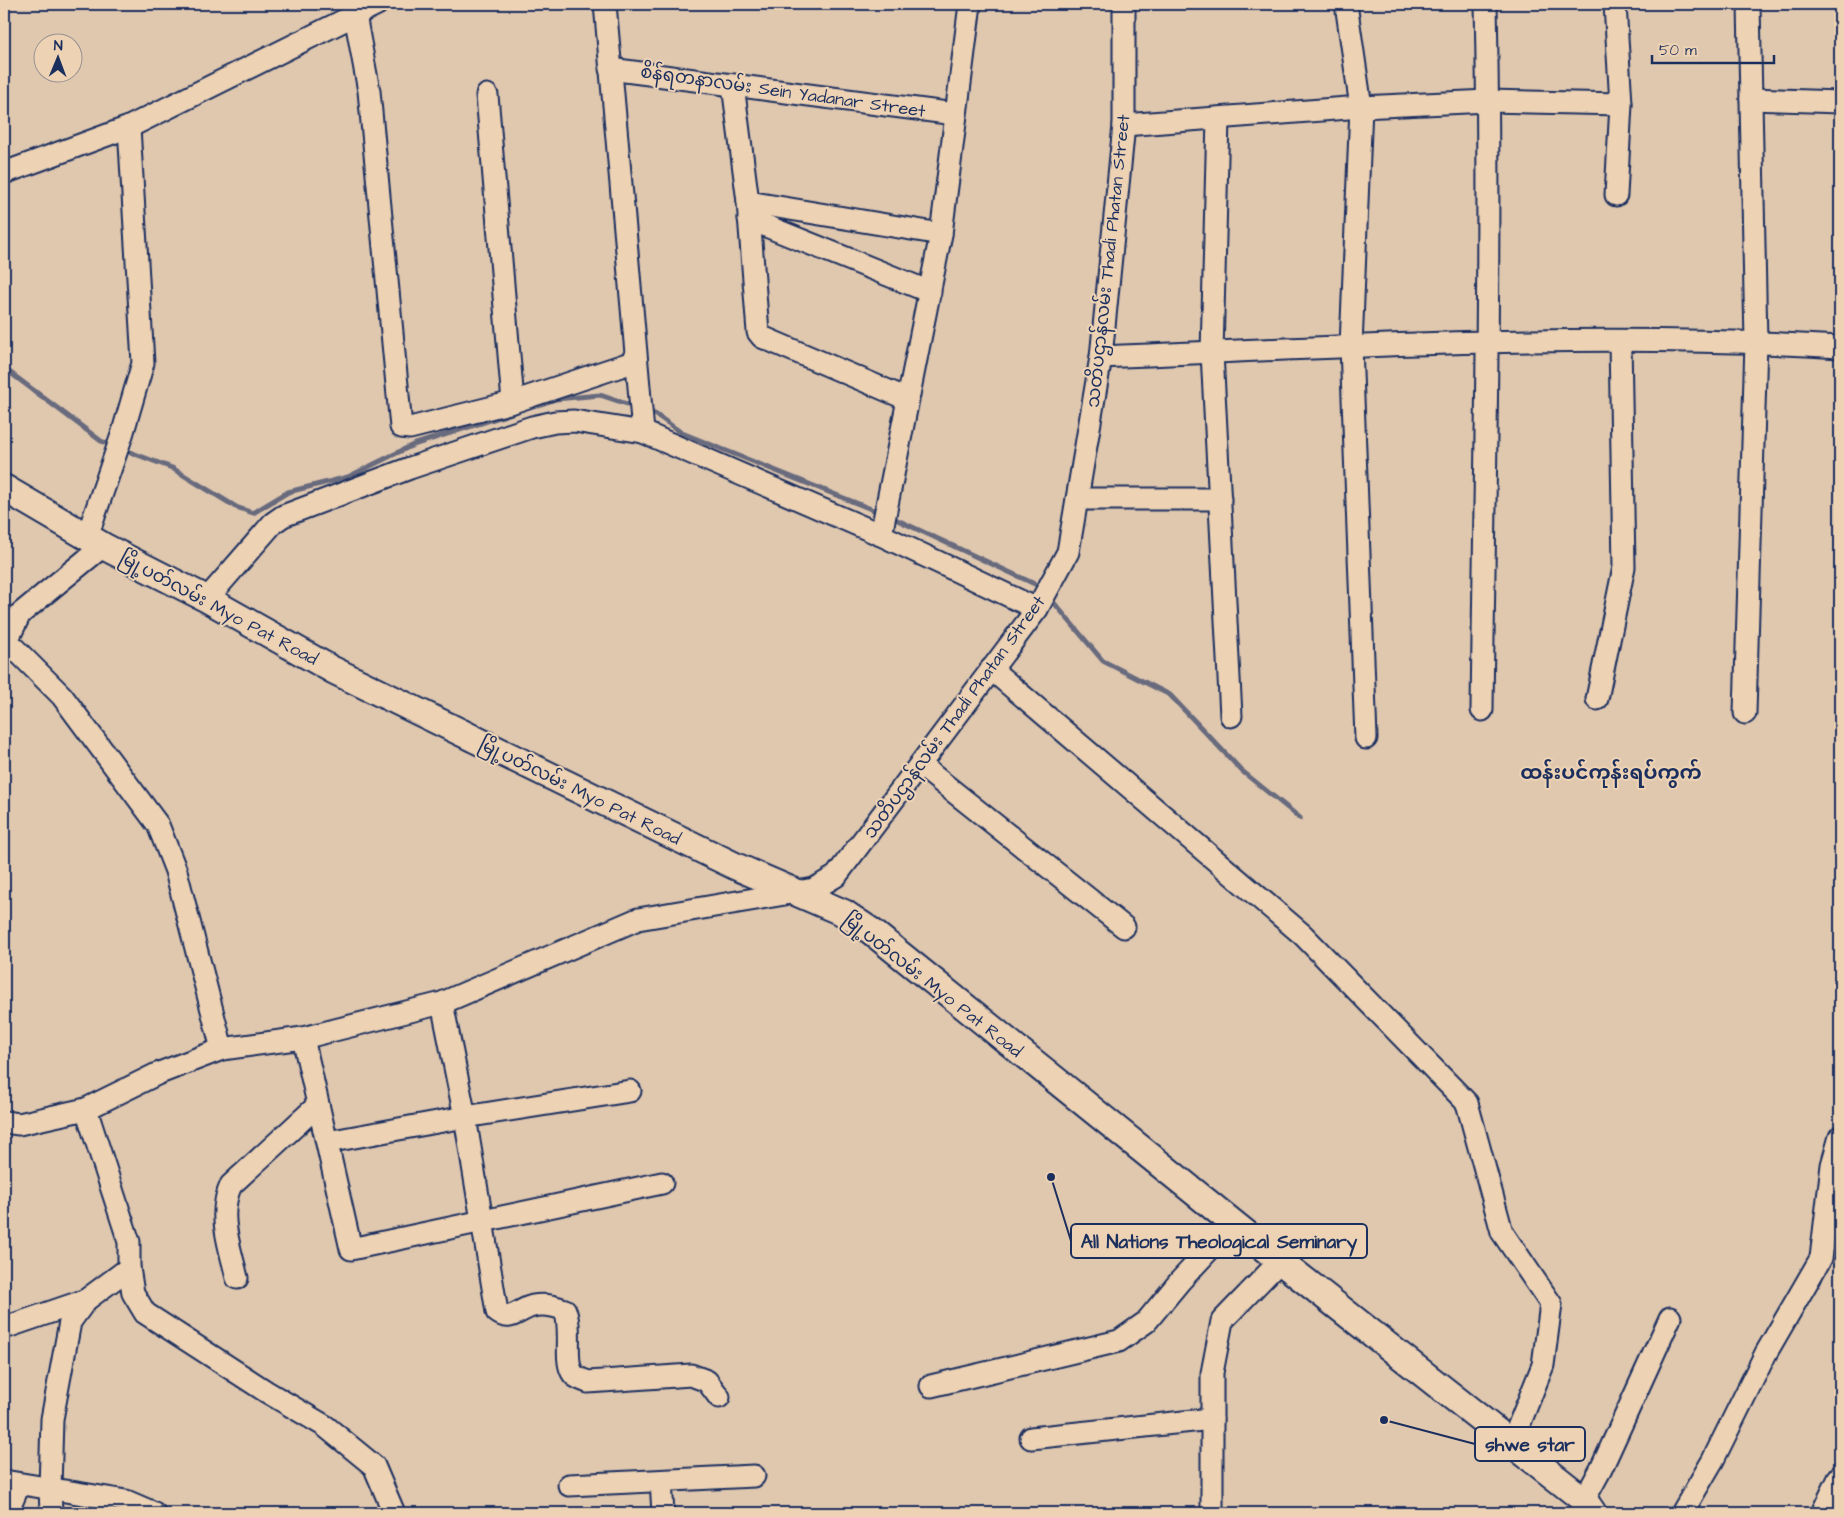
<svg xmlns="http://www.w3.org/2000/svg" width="1844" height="1517" font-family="'Architects Daughter','Noto Sans Myanmar',sans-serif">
  <rect width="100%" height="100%" fill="#e0c8af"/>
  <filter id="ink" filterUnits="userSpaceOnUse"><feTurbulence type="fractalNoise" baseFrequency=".02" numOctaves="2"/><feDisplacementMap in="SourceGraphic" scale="10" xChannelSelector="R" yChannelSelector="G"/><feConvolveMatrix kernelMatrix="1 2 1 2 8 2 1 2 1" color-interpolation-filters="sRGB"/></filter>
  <g filter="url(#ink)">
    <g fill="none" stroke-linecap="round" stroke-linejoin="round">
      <g stroke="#676a7d" stroke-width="5">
        <polyline points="4,368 101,441 114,446"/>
        <polyline points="538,405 556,399 600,395 636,407"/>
        <polyline points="646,411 655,414 682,433 881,513"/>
        <polyline points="122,449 172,468 236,507 253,513 288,492 348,477 413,445 515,412"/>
        <polyline points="891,517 1039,586 1043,590"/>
        <polyline points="1050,598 1103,661 1170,695 1242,771 1300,818"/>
      </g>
      <g stroke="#1b2f5e" stroke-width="25">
        <g id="minor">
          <polyline points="605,4 643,432"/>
          <polyline points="1346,4 1361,107 1351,346 1366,738"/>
          <polyline points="1615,4 1621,104 1616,195"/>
          <polyline points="355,15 369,91 401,427 410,428 513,402 636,361"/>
          <polyline points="610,69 955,114"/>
          <polyline points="733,85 748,202 758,332 762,337 907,399"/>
          <polyline points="487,95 513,402"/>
          <polyline points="1751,99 1840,102"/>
          <polyline points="1218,118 1212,353 1231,716"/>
          <polyline points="1124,125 1361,107 1488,101 1621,104"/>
          <polyline points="4,173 129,127 377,4"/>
          <polyline points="748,202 941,234"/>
          <polyline points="749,219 930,292"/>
          <path d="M1101,357C1347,347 1594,331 1840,347"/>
          <polyline points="1077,499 1220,499"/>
          <polyline points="881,535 941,234 970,4"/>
          <polyline points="87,537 122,435 143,363 129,127"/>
          <polyline points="207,599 273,523 283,516 410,468 532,427 555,422 574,421 643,432 881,535 1037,609"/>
          <polyline points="7,641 62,696 158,825 176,871 222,1049"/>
          <polyline points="4,647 20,614 103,546"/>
          <polyline points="991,669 1303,935 1467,1103 1502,1232 1551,1304 1543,1365 1511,1445"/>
          <polyline points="1597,699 1624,567 1620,341"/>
          <path d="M1482,710C1485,474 1491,239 1486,4"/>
          <polyline points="1745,713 1756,342 1749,4"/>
          <polyline points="920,765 1124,927"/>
          <path d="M442,1003L465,1117L497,1312C511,1323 519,1309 533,1306C543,1304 555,1306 565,1310C572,1328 565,1357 571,1370C574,1378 581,1379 588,1382L691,1375L707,1381L719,1397"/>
          <polyline points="303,1038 351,1249 662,1183"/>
          <polyline points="4,1122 19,1124 86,1109 157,1074 222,1049 303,1038 442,1003 638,919 814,889 836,876 1037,609 1068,552 1101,357 1124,125 1124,4"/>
          <polyline points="327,1142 465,1117 630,1091"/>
          <polyline points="129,1268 133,1293 145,1313 267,1392 325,1426 374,1466 394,1513"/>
          <path d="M237,1278C230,1247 217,1215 231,1185L318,1105"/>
          <polyline points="4,1328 86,1300"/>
          <polyline points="931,1386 1119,1341 1146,1322 1180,1281 1234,1223"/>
          <polyline points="1031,1438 1212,1419"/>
          <polyline points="4,1481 126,1501 154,1513"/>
          <polyline points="661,1481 663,1513"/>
          <polyline points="569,1485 754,1476"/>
          <polyline points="1584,1500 1601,1469 1670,1318"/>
          <polyline points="7,1513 19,1485"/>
          <polyline points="51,1513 50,1489 52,1419 70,1322 86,1300 129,1268 129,1242 86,1109"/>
          <polyline points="1212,1513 1212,1373 1222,1321 1280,1261"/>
          <polyline points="1682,1513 1713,1460 1766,1353 1821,1258 1832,1165 1840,1137"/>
          <polyline points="1822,1513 1840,1476"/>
        </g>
      </g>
      <g stroke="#1b2f5e" stroke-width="30">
        <polyline id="major" points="4,488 103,546 207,599 333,670 735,866 844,913 871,931 1280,1261 1584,1500 1593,1513"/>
      </g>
      <use href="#minor" stroke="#edd2b4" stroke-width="21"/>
      <use href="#major" stroke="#edd2b4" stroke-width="26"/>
    </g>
  </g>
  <g text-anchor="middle" stroke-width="4" stroke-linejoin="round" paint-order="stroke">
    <g font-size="18" fill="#1b2f5e" stroke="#edd2b4">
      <text transform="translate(783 91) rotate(8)" y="6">စိန်ရတနာလမ်း Sein Yadanar Street</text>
      <text transform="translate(1108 261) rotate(-84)" y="6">သတိပဌာန်လမ်း Thadi Phatan Street</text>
      <text transform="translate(219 608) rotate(28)" y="6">မြို့ပတ်လမ်း Myo Pat Road</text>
      <text transform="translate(954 717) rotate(-54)" y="6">သတိပဌာန်လမ်း Thadi Phatan Street</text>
      <text transform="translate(580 791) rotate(26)" y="6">မြို့ပတ်လမ်း Myo Pat Road</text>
      <text transform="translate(933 985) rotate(38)" y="6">မြို့ပတ်လမ်း Myo Pat Road</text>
    </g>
    <g font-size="20" font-weight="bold" fill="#1b2f5e" stroke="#edd2b4">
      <text x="1611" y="779">ထန်းပင်ကုန်းရပ်ကွက်</text>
    </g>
  </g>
  <path fill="none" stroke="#1b2f5e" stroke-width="2" d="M1051 1177L1071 1241M1384 1420L1475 1444"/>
  <g fill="#1b2f5e" stroke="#edd2b4" stroke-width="2">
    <circle cx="1051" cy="1177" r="5"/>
    <circle cx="1384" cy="1420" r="5"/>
  </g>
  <g fill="#edd2b4" stroke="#1b2f5e" stroke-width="2">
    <rect x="1071" y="1224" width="296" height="34" rx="5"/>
    <rect x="1475" y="1427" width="110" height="34" rx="5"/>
  </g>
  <g font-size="19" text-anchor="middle" font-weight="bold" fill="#1b2f5e">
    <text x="1219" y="1248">All Nations Theological Seminary</text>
    <text x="1530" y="1451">shwe star</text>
  </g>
  <rect width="1844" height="1517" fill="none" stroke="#edd2b4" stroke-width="20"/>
  <rect x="10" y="10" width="1824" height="1497" fill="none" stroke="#1b2f5e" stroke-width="2" filter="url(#ink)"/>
  <g transform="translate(58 58) rotate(1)"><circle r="24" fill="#edd2b4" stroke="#999192"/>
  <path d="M0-4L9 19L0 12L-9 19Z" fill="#1b2f5e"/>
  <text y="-8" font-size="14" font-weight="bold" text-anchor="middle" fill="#1b2f5e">N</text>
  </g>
  <path d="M1652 55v8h122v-8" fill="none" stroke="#1b2f5e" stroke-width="2.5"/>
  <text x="1659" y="55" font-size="15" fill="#1b2f5e" stroke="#edd2b4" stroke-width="4" paint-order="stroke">50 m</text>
</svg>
